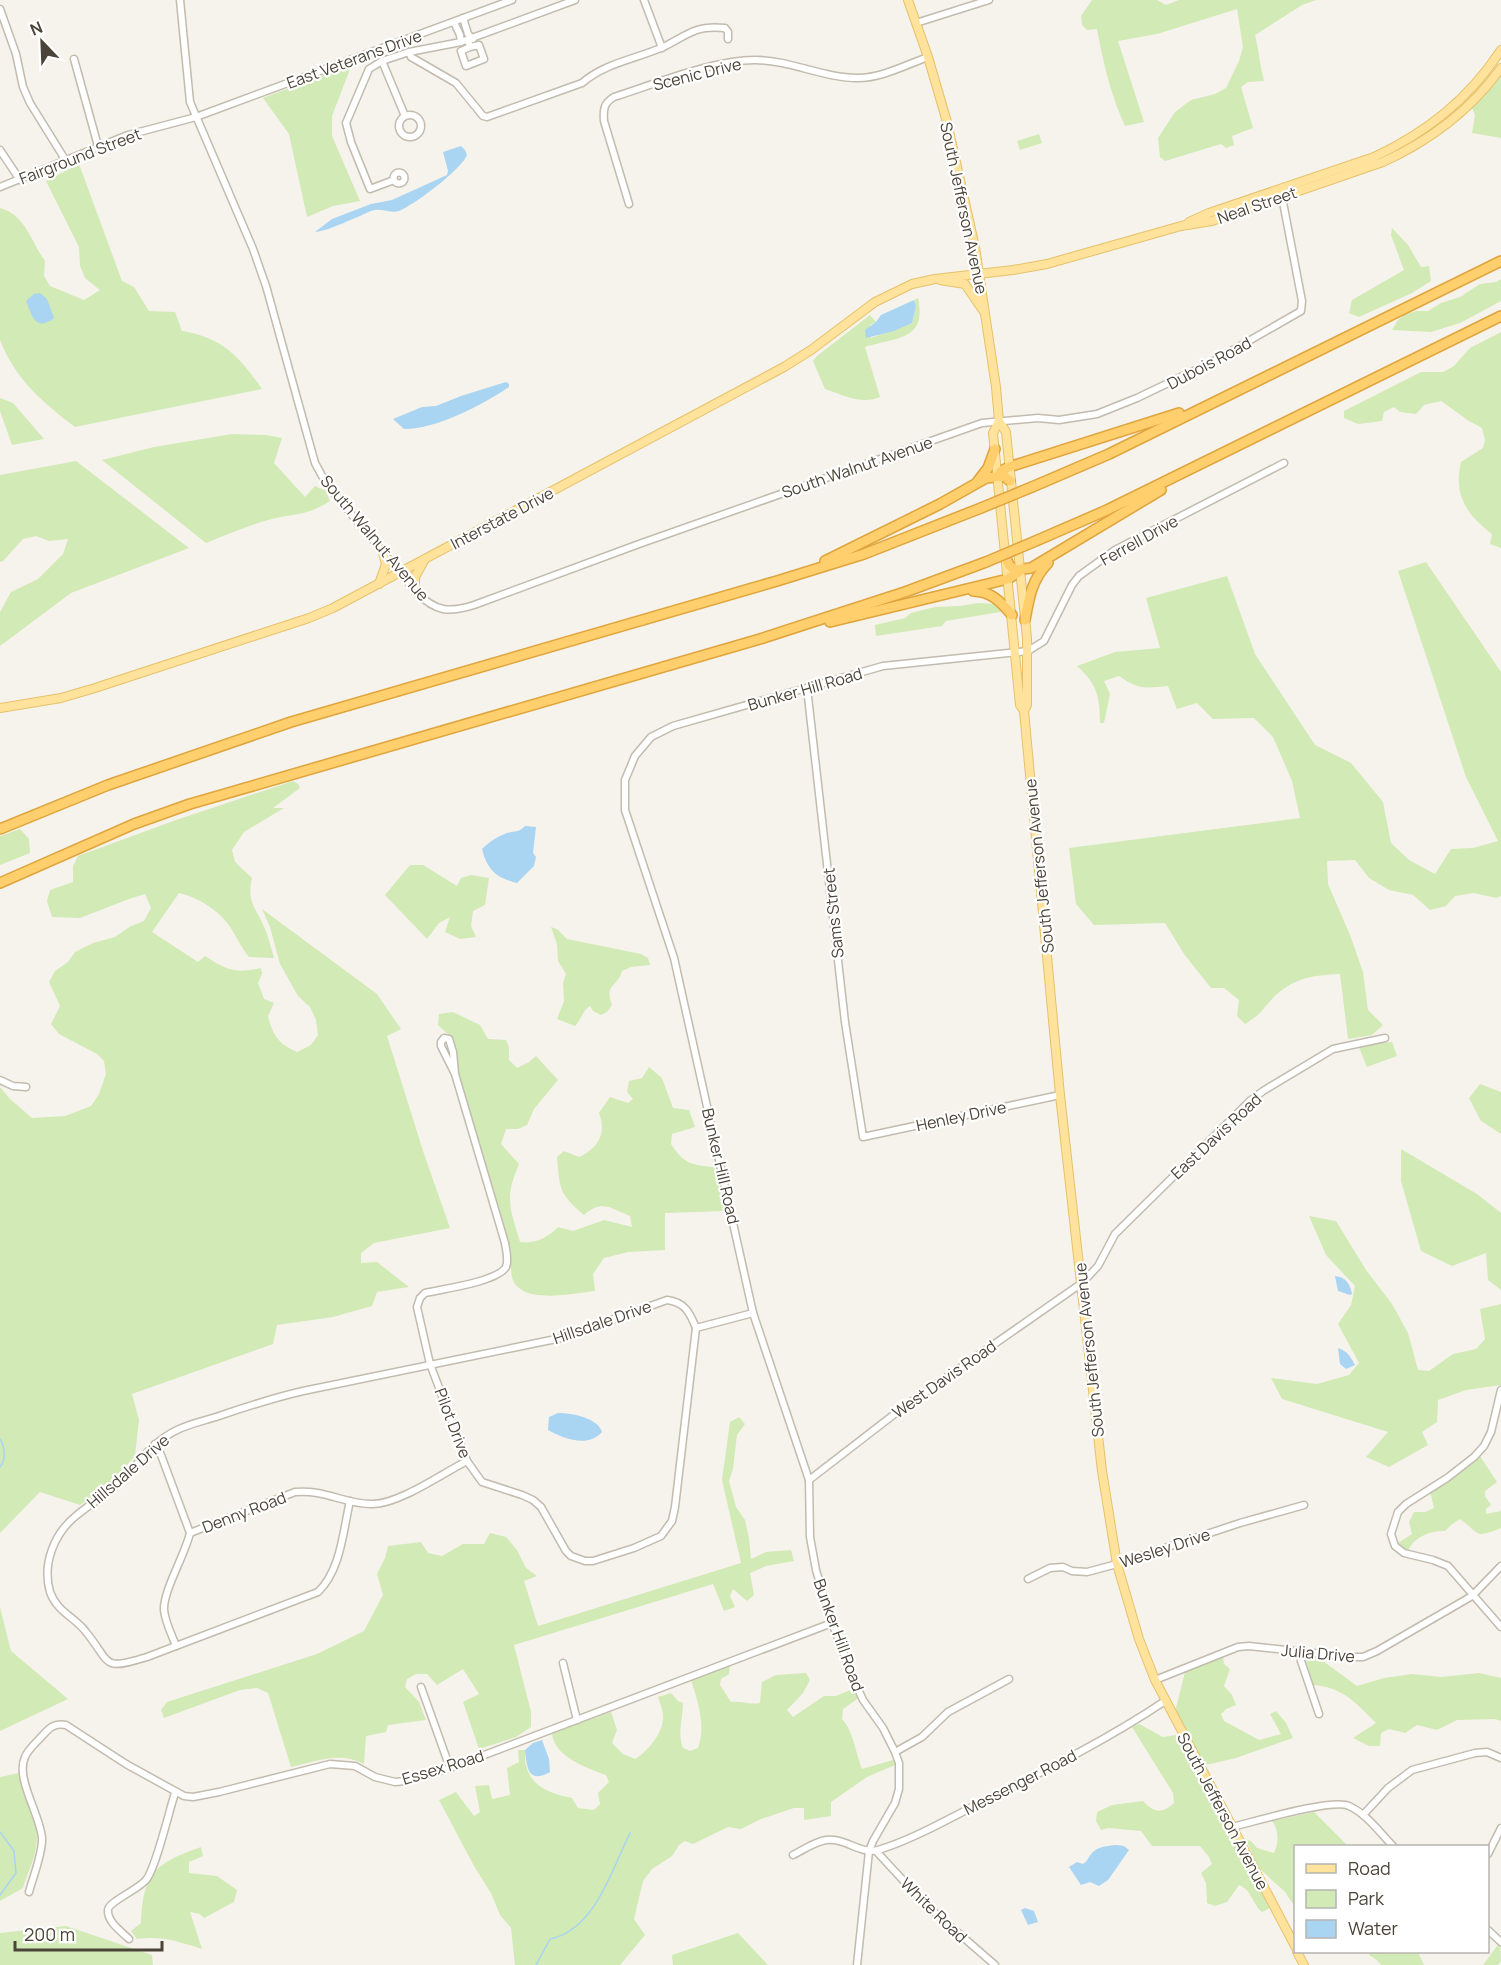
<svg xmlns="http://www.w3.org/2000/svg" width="1501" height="1965" font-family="Manrope,sans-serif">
  <rect width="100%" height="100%" fill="#f6f3ec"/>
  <g fill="#d2eab5">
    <path d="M1092,0H1157L1166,5L1179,0H1316L1302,5L1255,35C1259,51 1260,66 1264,81L1248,82L1241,87L1253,128L1232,136L1234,145L1226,148L1221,144L1165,161L1160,157L1158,138L1175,112L1191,100L1215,94L1226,88L1239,61L1243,47L1237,9L1157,34L1118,41L1144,122L1125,126C1111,96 1103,62 1097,29L1087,30L1082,25L1081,16Z"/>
    <polygon points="352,64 332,116 332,136 360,201 333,206 307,217 289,134 263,98"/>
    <polygon points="1501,77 1501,138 1472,133 1475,115 1472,108"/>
    <polygon points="1039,134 1042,143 1020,150 1017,141"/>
    <path d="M79,164L122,281L134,287L149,311L175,312L182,331C223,338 239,356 262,389L75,427C41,401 16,380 0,340V208C26,215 31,242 45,261L44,276L50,286L84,300L100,290L85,278L80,266L79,247L46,181Z"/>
    <polygon points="1392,228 1408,245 1421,267 1429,266 1431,281 1412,293 1359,317 1349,313 1352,300 1404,270 1391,235"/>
    <polygon points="1501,279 1501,301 1460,323 1431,332 1392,330 1398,320 1406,314 1416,311 1428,311 1441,303 1460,297 1480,284 1496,282"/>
    <path d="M918,298C927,340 898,337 865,347L880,397C862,405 843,395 825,389L813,361L817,356L870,315L876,322L870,325L871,338L912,323L916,306L914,300Z"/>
    <path d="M1501,332V548L1490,544L1492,534C1467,515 1453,495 1461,462L1483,448L1485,440L1482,428L1469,421L1441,401L1424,405L1416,414L1400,412L1394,407L1384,412L1382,421L1358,424L1344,418V411L1421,372H1443L1454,366L1470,348Z"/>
    <polygon points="0,398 13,403 44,439 12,445 0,411"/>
    <path d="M232,434L266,435L282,438L274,463L305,497L315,486L326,491L330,501C305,517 293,513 268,520C247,526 226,535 206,543L102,460L154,447Z"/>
    <polygon points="76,461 189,548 71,593 0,646 0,612 11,592 38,579 63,554 68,539 49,541 36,536 23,539 3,561 0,562 0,475"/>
    <path d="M1426,562L1501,672V896L1496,898L1474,893L1455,896L1446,906L1430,910L1413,895L1389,890L1369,878L1355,860L1327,861L1328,884L1350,935L1363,972L1368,1010L1383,1025L1372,1035L1348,1039L1340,974C1313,975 1292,978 1272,999C1261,1011 1260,1015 1245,1024L1237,1016L1239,1000L1224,988H1211L1184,954L1165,923L1094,925L1076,904L1069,848L1300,818L1292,781L1273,737L1254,718L1213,719L1197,703L1177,709L1168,686C1146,688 1138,690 1119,676L1104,681L1110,694L1104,723H1100C1100,697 1097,684 1077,666L1115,652L1160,648L1146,598L1227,576L1255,654L1315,745L1351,763L1383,802L1391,843L1409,860L1435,874L1451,849L1473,848L1498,841L1466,777L1398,571Z"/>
    <polygon points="978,603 997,604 1006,611 946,621 942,626 876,636 875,625 905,618 911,613 935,607 960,606"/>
    <path d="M293,781L298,784L300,788L273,808H284L244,832L232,850L235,862L252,878C246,903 257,908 265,929C269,938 271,948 274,958L249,957C240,946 236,935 228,924C217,909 197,897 179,893L152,932L198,962L205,956C227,970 235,974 261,968L262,974L258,983L264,999L274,1003L268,1016C273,1036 278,1043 297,1052L311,1045L318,1035L316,1020L310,1007L298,996L280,964L270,927L262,909L377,994L401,1029L387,1036L424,1154L450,1228L374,1243L361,1253V1263L377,1262L409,1287L377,1292L372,1306L333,1317L277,1325L273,1344L132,1394L139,1420L135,1456L110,1485L80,1505L40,1492L0,1533V1087L10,1099L32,1118L65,1116L91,1106L99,1094L106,1074L104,1061L97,1054L59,1034L51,1024L60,1006L49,982L55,971L68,962L75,952L93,943L115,937L131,926L144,921L151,908L145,894L129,899L80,918L52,917L47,901L50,890L73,882V866L78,856L176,820Z"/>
    <polygon points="20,829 29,839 30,853 0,865 0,836"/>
    <polygon points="410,865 423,865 457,886 461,878 471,875 489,878 485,905 473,911 471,926 476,937 460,939 445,932 450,917 439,923 427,939 385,895"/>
    <path d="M551,927L557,929L567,939L641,954L648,958L650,965L631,967L622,971C617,988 604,984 612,1005L607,1012L601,1015L593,1011L590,1006C582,1011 582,1019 575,1026L557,1019L564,1001L563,983L566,974L558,961L557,944Z"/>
    <path d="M453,1012L480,1025L488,1039L506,1040L509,1047V1060L517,1068L529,1062L536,1056L558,1080L534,1109L527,1125L518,1129H506L501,1144L519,1164C504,1199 510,1207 520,1242C536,1244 547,1238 558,1227L573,1231L604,1220L632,1227L630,1216C611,1208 601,1199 584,1215C558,1193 560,1188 557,1157L564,1151L579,1157C598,1149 607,1133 599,1113L610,1097L628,1103L633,1099L627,1092L629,1081L642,1078L649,1067L662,1078L673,1108L689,1110L695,1127L672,1134L671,1144C684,1164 691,1165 714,1167L725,1211L665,1213V1250L628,1252L604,1258L593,1274L595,1291C574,1293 523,1305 513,1280C510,1272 511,1260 511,1251L459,1074L453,1039L438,1025L439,1014Z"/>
    <polygon points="1392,1042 1397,1056 1367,1067 1358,1045"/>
    <polygon points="1480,1084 1501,1092 1501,1134 1481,1121 1469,1098"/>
    <polygon points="1401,1149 1477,1194 1501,1213 1501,1290 1488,1280 1486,1253 1452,1266 1421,1251 1401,1181"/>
    <polygon points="1309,1216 1336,1221 1366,1270 1392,1304 1408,1333 1418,1370 1429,1371 1453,1354 1476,1349 1485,1339 1480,1309 1501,1304 1501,1385 1466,1390 1438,1400 1437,1422 1422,1432 1428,1445 1389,1467 1366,1457 1388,1432 1282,1399 1271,1378 1317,1384 1349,1375 1359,1363 1338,1324 1351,1305 1355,1286 1326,1255"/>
    <path d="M739,1417L745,1424L737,1435L733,1469L729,1481L736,1507L745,1520L749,1538L751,1559L766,1552L791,1550L794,1561L766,1566L750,1573L754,1595L747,1601L733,1589L730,1596L735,1607L724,1611L713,1584L514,1645L531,1712V1727L516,1737L479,1749L463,1702L479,1694L463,1669L437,1685L427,1674H416L407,1679L405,1687L419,1702L426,1720L388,1725L386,1732L366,1736L364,1764C339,1751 317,1761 291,1767L268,1693L257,1688L240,1690L164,1718L161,1710L167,1702L317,1654L364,1631L383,1595L377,1574L385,1558L388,1546L421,1542L428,1553L442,1556L463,1544H484L490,1533L506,1537L517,1550L526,1568L537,1576L524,1581L538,1626L741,1563L722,1480L730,1422Z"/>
    <path d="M1480,1456L1497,1482L1485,1491V1496L1491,1505L1486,1509V1514L1501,1511V1528C1473,1539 1481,1534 1460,1519L1451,1525L1445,1531C1430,1531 1415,1536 1408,1551L1402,1548L1398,1543L1412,1534L1409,1522L1414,1512H1425L1434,1508L1430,1491L1449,1480Z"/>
    <polygon points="0,1607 11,1651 68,1699 0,1731"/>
    <polygon points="1223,1657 1224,1664 1230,1669 1224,1686 1232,1695 1236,1705 1226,1709 1221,1714 1224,1721 1259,1740 1281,1734 1270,1714 1276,1711 1286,1723 1293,1738 1236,1758 1202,1766 1175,1712 1185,1672"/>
    <path d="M1305,1657L1320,1659L1357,1686L1384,1678L1412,1674L1441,1677L1479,1673L1501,1678V1721L1495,1719L1457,1720L1437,1730L1417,1725L1405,1733L1389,1729L1381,1733L1380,1746H1369L1353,1738L1376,1723C1356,1703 1343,1687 1313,1685Z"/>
    <path d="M730,1665L729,1674L721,1679L720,1685L731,1702C741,1701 751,1705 760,1703L762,1682L776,1675L806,1673L810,1680L803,1693L787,1710L793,1717L824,1696H836L855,1688L860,1697L843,1709L842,1719C853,1730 856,1754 862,1769L893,1760L895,1765L867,1777L831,1802V1816L804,1820V1808H794L761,1819L741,1829L728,1827L693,1844L685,1841L679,1845L672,1856L652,1869L643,1881L634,1919L645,1935L620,1965H515L511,1928L500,1915L491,1893L474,1866L439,1800L456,1792L474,1816L480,1812L475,1786L489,1785L492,1799L510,1795L507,1768L519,1762L518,1750H525C526,1754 524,1760 526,1765C531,1787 551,1794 572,1798L578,1808L594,1810L600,1804L598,1793L609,1782L606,1775C587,1768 552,1756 552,1732L611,1712L617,1730L612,1743L623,1754L635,1759C648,1751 664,1732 663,1716C663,1710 660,1703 658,1697L671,1693L678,1701L683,1703C683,1718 677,1733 683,1748L690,1751L698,1748C706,1727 698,1701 691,1680Z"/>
    <path d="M1139,1724L1163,1737L1176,1735L1208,1798L1215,1806L1270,1908L1262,1912C1252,1904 1252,1890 1239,1885L1227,1902L1215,1906L1207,1903L1206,1883L1201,1873L1212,1864L1209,1857L1200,1846H1152L1141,1831L1108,1828L1101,1830L1096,1821L1097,1812L1112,1805L1143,1801C1154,1813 1162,1814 1174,1803L1173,1793L1132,1727Z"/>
    <path d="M19,1773C24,1795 41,1823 36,1847C34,1861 27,1874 23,1888L0,1901V1777Z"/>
    <path d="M1314,1812L1348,1846H1296L1295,1907L1285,1892L1259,1868L1245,1838L1252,1842L1257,1848L1274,1853C1279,1842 1279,1830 1272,1821Z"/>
    <path d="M201,1847L203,1856L189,1862V1873L217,1876L237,1890L234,1902L204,1918L200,1914L190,1912L202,1949C175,1941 165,1936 137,1939L131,1931L141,1923C143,1872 156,1863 201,1847Z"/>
    <polygon points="66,1926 152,1955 153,1965 0,1965 0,1933"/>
    <polygon points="738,1933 768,1965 673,1965 672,1955"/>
    <polygon points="1500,1942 1501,1961 1498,1965 1483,1965"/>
    <polygon points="1370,1952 1418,1952 1424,1965 1381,1965 1377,1960 1369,1955"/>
  </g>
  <g fill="#a9d4f2">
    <path d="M461,146L465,150L467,155C462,169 414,205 399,211C390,214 381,207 371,211C360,216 325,232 315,232L332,219L371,204L392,200L447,175L448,171L443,152Z"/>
    <path d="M40,293L47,299L54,318C36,332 32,316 26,301L34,294Z"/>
    <polygon points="914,300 916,306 912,323 894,331 866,338 865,330 876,322 881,315"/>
    <path d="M506,382L509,384V387C482,405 437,429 404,429L393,419L422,407L436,406L461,396Z"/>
    <path d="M525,826L536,827L533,853L536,857L534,866L517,883C497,878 487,870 482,849C490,841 497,837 507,833C515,831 520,832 525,826Z"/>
    <path d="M1335,1276C1346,1277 1350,1284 1352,1294L1350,1295L1338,1291Z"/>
    <path d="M1338,1348C1347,1351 1350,1356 1355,1365L1346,1369L1340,1364Z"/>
    <path d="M558,1413C572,1413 598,1418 602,1432C588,1448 564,1439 548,1430L549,1417Z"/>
    <path d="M542,1740L549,1759L550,1772C527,1785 527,1765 525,1750L533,1743Z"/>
    <path d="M1116,1845L1124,1846L1129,1850L1108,1880L1099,1886L1090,1882L1081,1885L1069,1867L1077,1862L1083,1864C1089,1860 1088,1857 1092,1853C1098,1846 1108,1846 1116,1845Z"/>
    <polygon points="1025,1908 1034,1911 1038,1922 1028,1925 1021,1910"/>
  </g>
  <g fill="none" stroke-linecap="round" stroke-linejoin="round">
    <g stroke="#a9d4f2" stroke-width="1.5">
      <path d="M0,1439C5,1447 6,1460 0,1467"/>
      <polyline points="0,1832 14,1851 16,1873 0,1895"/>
      <path d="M536,1965L550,1939C595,1930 612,1869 630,1833"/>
    </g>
    <g stroke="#c2bbae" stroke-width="9">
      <g id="minor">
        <path d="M180,0L190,102L253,249L266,286L315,463L327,485L416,592C436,612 449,613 474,605L639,544L982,423L1038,418L1059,420L1097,414L1137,398L1212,362L1301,311L1302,301L1282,197"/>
        <polyline points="644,0 662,48"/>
        <polyline points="0,9 16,54 23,87 30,103 66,161"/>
        <polyline points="463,18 468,34 473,39"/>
        <path d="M454,22L460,35L461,42L409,52L411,57L456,83L483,116L487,117L582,83C605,63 636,59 663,47C674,42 685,34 697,30C706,27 715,27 725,28L728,32V39"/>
        <polyline points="916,23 989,0"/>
        <polyline points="468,40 470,47 461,51 466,66 484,59 479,45 470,47"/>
        <polyline points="461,42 575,0"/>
        <polyline points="74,59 98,146"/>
        <polyline points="382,61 369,69 346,123 351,142 370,189 394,180"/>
        <circle cx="410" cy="126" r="11"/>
        <polyline points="405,116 382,61 409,52"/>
        <polyline points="0,150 20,180"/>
        <circle cx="399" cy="178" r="5.5"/>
        <polyline points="0,187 128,135 196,117 512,0"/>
        <path d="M629,204L604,121C603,109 604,103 614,97C655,84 713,60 755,60C790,60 823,78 858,78C881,78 906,65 928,57"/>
        <polyline points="807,688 845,1022 863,1137 1060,1095"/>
        <path d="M455,1074L441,1046V1042L444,1038L449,1039L453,1052L455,1074L505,1243C506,1250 509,1260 506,1267C497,1282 442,1289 425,1293L420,1298L417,1307L430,1364L467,1461L482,1482L522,1495L533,1500L541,1507L566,1551L571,1556L585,1561H593L634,1548L661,1536L672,1521L675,1507L696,1328"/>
        <polyline points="0,1080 13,1086 26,1087"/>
        <polyline points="1501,1390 1491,1432 1484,1446 1474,1457 1447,1478 1406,1504 1398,1512 1391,1534 1395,1546 1404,1553 1433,1560 1448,1566 1501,1627"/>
        <path d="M155,1444L161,1455L190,1533C185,1555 163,1591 164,1610C165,1622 172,1635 176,1646"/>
        <polyline points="809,1480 901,1409 1082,1283 1098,1266 1115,1234 1251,1100 1263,1091 1333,1049 1385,1038"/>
        <path d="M350,1501C343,1531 341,1570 318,1592L147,1657C101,1671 112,1664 86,1632C75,1617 57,1612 50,1592C42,1564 54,1533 77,1515C91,1503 107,1495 120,1482C139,1463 152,1442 177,1430C189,1424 203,1421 216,1417C245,1407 273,1398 303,1391L561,1338L667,1300C685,1302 690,1313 696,1328L753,1313"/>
        <path d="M190,1533L295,1492C325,1489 346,1505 373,1504C399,1504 443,1473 467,1461"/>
        <polyline points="1028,1579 1050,1568 1063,1567 1072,1571 1087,1572 1117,1564 1240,1523 1304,1505"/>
        <polyline points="1302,1651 1301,1661 1319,1714"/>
        <polyline points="563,1663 577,1720"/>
        <polyline points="1155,1680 1238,1647 1249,1646 1350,1657 1363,1657 1377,1651 1472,1596 1501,1566"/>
        <polyline points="421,1687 450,1768"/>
        <polyline points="895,1752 922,1737 948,1712 1009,1679"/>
        <polyline points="1363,1815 1388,1788 1412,1770 1475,1753 1487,1752 1501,1758"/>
        <path d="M1232,1827C1253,1822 1333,1798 1349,1806C1367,1814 1380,1833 1393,1846"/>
        <polyline points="876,1851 926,1905 995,1965"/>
        <polyline points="1488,1854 1501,1828"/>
        <path d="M793,1855C803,1850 814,1842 826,1840C844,1837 861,1855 878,1850C912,1840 950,1818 982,1802C1044,1771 1107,1740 1165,1701"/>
        <path d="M29,1892C33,1877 43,1852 42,1838C40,1814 15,1778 25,1757C28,1749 37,1742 43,1735C50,1727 55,1723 66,1725L126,1764L184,1796L193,1797L219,1792L330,1764L355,1766L375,1777L395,1782L406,1781L450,1768L832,1623"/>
        <polyline points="1488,1930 1501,1942"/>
        <path d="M129,1939C122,1932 107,1922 108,1910C108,1902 139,1889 146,1880C156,1868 169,1811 175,1793"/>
        <polyline points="857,1965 869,1851 873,1841 895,1803 899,1789 899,1763 895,1752 883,1728 863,1700 853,1678 832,1623 816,1570 810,1537 809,1480 753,1313 674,958 625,810 625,780 635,756 651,737 673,726 883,666 1028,651 1044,641 1072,585 1079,576 1115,550 1284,463"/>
      </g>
    </g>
    <g stroke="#e6c16a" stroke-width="10">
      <g id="major">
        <polyline points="908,0 928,57 947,122 975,247 996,387 999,421 993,433 1020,705 1024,711"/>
        <path d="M1189,222L1209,213L1374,157C1427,132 1469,99 1501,50"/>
        <polyline points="940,280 965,284 984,312"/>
        <polyline points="999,421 1006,432 1027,638 1027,705 1024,711 1060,1095 1102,1471 1117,1564 1139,1639 1155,1680 1296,1948"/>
        <polyline points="379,584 386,564 382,549"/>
        <polyline points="415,591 415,577 425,559"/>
        <path d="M0,708L61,698L95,688L309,618L333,608L784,367L811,350L875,302L912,284L935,279L1013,270L1047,264L1181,226L1212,221L1383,162C1431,140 1470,111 1501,68"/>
        <polyline points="1297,1952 1304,1965"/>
      </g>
    </g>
    <g stroke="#e0a43c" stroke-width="12">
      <g id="highway">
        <polyline points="998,476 1001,471 1009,467 1179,413"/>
        <polyline points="978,481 988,468 995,449"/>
        <polyline points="1032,487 1109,454 1501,261"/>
        <polyline points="1038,540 1107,510 1501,316"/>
        <polyline points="1006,558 1009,565 1015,570 1031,568 1161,490"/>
        <polyline points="825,561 940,504 986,478 1004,476 1010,481"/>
        <path d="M973,591C991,591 1001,602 1012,615"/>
        <path d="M1025,620C1029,598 1032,579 1048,563"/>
        <polyline points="830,622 1008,579 1020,571"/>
        <polyline points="0,829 108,785 291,722 777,581 864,554 981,508"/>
        <polyline points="0,883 134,824 190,804 760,639 905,592 986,562"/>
      </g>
    </g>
    <use href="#minor" stroke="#fff" stroke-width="6"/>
    <use href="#major" stroke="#ffe39c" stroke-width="8"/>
    <use href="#highway" stroke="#ffcf6e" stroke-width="9"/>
    <g stroke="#e0a43c" stroke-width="12" stroke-linecap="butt">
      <g id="highway-bridge">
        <polyline points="981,508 1032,487"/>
        <polyline points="986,562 1038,540"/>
      </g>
    </g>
    <use href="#highway-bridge" stroke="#ffcf6e" stroke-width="9"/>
  </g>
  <g text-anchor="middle" stroke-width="4.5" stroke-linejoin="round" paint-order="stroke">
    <g font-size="16" fill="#4b4439" stroke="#fff">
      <text transform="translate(354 59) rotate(-20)" y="6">East Veterans Drive</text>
      <text transform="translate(697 74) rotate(-14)" y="6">Scenic Drive</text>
      <text transform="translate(80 156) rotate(-21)" y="6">Fairground Street</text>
      <text transform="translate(1257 205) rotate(-19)" y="6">Neal Street</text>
      <text transform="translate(964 208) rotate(78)" y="6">South Jefferson Avenue</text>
      <text transform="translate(1209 363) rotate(-28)" y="6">Dubois Road</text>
      <text transform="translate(857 467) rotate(-19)" y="6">South Walnut Avenue</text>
      <text transform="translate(502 518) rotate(-28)" y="6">Interstate Drive</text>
      <text transform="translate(375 538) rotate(50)" y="6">South Walnut Avenue</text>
      <text transform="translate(1139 540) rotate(-29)" y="6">Ferrell Drive</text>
      <text transform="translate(805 689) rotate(-16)" y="6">Bunker Hill Road</text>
      <text transform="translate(1039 866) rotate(-96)" y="6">South Jefferson Avenue</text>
      <text transform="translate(833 913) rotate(-96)" y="6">Sams Street</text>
      <text transform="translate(961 1116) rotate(-12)" y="6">Henley Drive</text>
      <text transform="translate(1216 1136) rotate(-43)" y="6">East Davis Road</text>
      <text transform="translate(721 1166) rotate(77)" y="6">Bunker Hill Road</text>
      <text transform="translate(602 1322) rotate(-19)" y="6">Hillsdale Drive</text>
      <text transform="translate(1089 1350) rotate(-96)" y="6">South Jefferson Avenue</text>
      <text transform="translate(944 1379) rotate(-35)" y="6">West Davis Road</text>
      <text transform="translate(453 1423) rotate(69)" y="6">Pilot Drive</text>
      <text transform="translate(128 1471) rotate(-41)" y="6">Hillsdale Drive</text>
      <text transform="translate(244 1512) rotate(-21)" y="6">Denny Road</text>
      <text transform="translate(1165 1548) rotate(-18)" y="6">Wesley Drive</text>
      <text transform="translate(839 1635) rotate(70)" y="6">Bunker Hill Road</text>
      <text transform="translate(1318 1653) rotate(5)" y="6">Julia Drive</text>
      <text transform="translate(443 1767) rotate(-17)" y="6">Essex Road</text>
      <text transform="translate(1020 1782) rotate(-27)" y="6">Messenger Road</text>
      <text transform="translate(1223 1811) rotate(62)" y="6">South Jefferson Avenue</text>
      <text transform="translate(934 1910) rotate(44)" y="6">White Road</text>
    </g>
  </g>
  <rect x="1294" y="1845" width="195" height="108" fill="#ffffff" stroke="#b7b4b0" stroke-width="1.5"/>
  <rect x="1306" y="1864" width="30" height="9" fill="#ffe39c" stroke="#b7b4b0" stroke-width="1.5"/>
  <text x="1348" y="1875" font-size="18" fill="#4b4439">Road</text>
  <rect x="1306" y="1890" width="30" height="18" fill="#d2eab5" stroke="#b7b4b0" stroke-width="1.5"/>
  <text x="1348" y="1905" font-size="18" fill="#4b4439">Park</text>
  <rect x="1306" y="1920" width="30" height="18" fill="#a9d4f2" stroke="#b7b4b0" stroke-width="1.5"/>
  <text x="1348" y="1935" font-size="18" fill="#4b4439">Water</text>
  <g transform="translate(42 42) rotate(337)" stroke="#ffffff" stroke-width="4.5" paint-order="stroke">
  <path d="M0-4.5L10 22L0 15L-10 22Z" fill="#4b4439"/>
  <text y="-9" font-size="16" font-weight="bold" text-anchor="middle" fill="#4b4439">N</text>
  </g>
  <path d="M15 1941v9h147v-9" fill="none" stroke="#4b4439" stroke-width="3"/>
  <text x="24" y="1941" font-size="18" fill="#4b4439" stroke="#ffffff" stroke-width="4.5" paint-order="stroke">200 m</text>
</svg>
